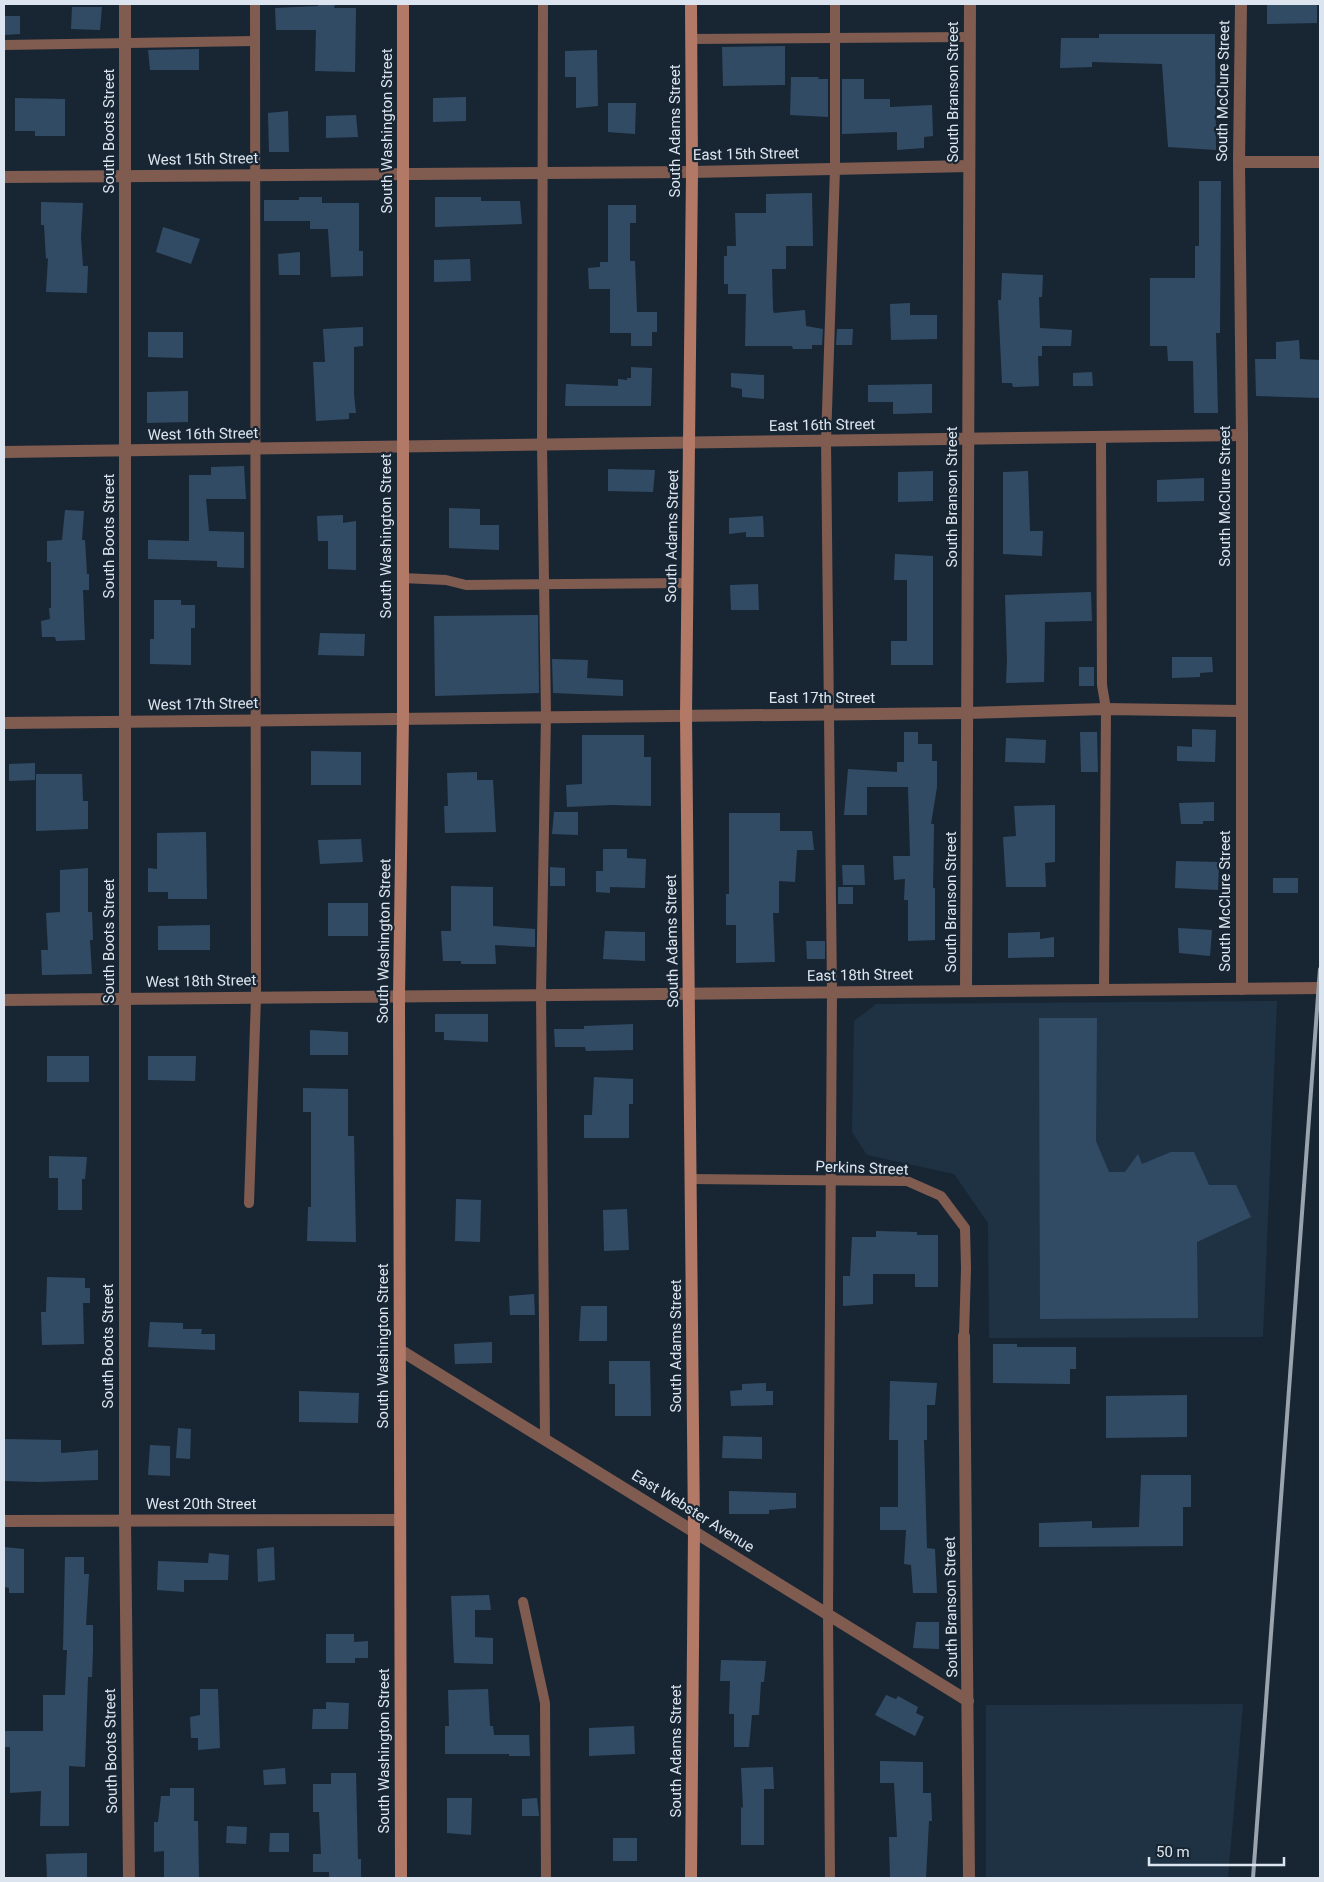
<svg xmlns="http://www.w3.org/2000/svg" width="1324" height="1882" font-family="Roboto,sans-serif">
  <rect width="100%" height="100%" fill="#182634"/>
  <g fill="#1f3244">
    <polygon points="1277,1001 1263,1337 989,1338 988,1223 954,1174 867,1155 852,1132 854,1021 876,1004"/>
    <polygon points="1243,1704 1228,1878 986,1878 986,1705"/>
  </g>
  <g fill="#324b64">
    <polygon points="318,4 335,4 334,8 356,8 355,72 315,71 316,30 276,30 275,8 318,6"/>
    <polygon points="1267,4 1317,4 1317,23 1267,24"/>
    <polygon points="72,7 102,7 100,30 71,29"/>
    <polygon points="4,16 20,16 20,34 4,35"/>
    <polygon points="1099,34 1215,34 1216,150 1168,147 1162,64 1092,62 1092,67 1060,68 1061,38 1099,38"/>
    <polygon points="785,46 785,85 723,86 722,47"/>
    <polygon points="199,49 199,70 150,70 148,50"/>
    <polygon points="597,50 598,106 576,108 576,77 565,77 565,51"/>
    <polygon points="791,77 819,77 818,79 828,79 828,117 790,115"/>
    <polygon points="842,79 864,79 864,99 890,99 890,107 932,105 933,136 924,137 924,148 897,150 897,132 842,134"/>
    <polygon points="466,97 466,121 433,122 433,98"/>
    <polygon points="15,98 65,99 65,136 35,136 35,131 15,131"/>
    <polygon points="608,103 636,103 635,134 608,132"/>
    <polygon points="288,111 289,152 269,152 268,113"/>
    <polygon points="356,115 358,137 326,138 326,116"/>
    <polygon points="1199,181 1221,181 1220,333 1216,333 1218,413 1194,413 1193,361 1168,361 1167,346 1150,346 1150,278 1195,278 1195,246 1199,246"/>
    <polygon points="812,193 813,246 786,246 786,269 772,269 773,310 774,313 805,310 806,326 823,329 822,345 812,345 812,349 793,349 792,346 745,346 746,294 728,294 728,284 724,284 724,256 727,256 727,246 736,246 735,213 766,213 766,194"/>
    <polygon points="299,197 322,197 322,203 359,203 359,251 363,251 363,276 331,277 328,229 310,229 310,221 264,221 264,200 299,200"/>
    <polygon points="435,197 481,197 481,201 520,201 522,224 435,227"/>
    <polygon points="41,202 83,203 81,237 83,266 88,266 87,293 46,292 48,258 46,259 44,225 41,225"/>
    <polygon points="608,205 636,205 636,223 630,223 630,261 635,261 637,312 657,312 657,332 652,332 652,346 631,346 631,333 610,333 610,289 589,289 588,268 600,267 600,262 608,262"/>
    <polygon points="163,227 200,239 191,264 156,252"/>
    <polygon points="300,252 300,275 279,275 278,254"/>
    <polygon points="470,259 471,281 434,282 434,260"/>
    <polygon points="1002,273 1043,275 1042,297 1039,297 1040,328 1072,330 1071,346 1042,346 1042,356 1038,356 1039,386 1013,387 1012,383 1002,383 998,300 1001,300"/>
    <polygon points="910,303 910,315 937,315 937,339 891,340 890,304"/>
    <polygon points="363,327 363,346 354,347 354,395 356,413 349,413 349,419 316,421 313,362 325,362 323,329"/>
    <polygon points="837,329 853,329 852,345 836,345"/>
    <polygon points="148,332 183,332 183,358 148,357"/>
    <polygon points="1299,340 1300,359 1320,360 1320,398 1256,396 1255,359 1276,359 1276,342"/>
    <polygon points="631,367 652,368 651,406 565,406 566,384 618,386 618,379 627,380 627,378 631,378"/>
    <polygon points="1092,372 1093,386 1073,386 1073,373"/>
    <polygon points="731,373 764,375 764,399 742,397 742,389 731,387"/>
    <polygon points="932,384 932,413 893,414 893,402 868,402 868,385"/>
    <polygon points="188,391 188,422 147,423 147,392"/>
    <polygon points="244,466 246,499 206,499 209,531 244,532 244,568 217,567 217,561 148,559 148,540 189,541 189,475 211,475 211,467"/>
    <polygon points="608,469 655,470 653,492 608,491"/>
    <polygon points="933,471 933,501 898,502 898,472"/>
    <polygon points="1028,471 1030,531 1043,531 1042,556 1003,554 1003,472"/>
    <polygon points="1204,478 1204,501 1157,502 1157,480"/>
    <polygon points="449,508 480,509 480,525 499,525 499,550 449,548"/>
    <polygon points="65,510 84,511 82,540 85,540 87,574 89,574 89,590 83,590 85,640 56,641 55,637 42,637 41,621 50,619 49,608 51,608 51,562 47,562 47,541 62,540"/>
    <polygon points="343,515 343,523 356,521 356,570 328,569 328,541 318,541 317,516"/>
    <polygon points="763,516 764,537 746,537 746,532 729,534 729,518"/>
    <polygon points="895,554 933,556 933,665 891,665 891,641 907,641 907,580 894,580"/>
    <polygon points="758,584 759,610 731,610 730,585"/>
    <polygon points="1091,592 1092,621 1045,622 1044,682 1006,683 1007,660 1005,595"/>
    <polygon points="154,600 181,600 181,605 195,605 195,628 191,628 191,665 150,664 150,639 154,639"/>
    <polygon points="538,615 539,693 435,696 434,616"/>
    <polygon points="320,633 365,634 364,656 318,655"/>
    <polygon points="1172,657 1212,657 1213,672 1200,673 1200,677 1172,678"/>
    <polygon points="552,659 588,660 587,678 623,680 623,696 553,693"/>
    <rect x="1079" y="667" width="15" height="19"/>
    <polygon points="1192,729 1216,730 1215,762 1177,761 1177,746 1192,747"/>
    <polygon points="904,732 918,732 918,744 932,744 932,761 937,761 937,787 931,824 934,824 933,888 935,888 935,940 908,941 908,900 904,900 905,879 894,880 893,856 910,856 908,787 867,787 867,815 844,815 848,769 897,772 897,762 904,762"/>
    <polygon points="1080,732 1097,732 1098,772 1081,772"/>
    <polygon points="582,735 644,735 644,757 651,757 651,806 611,805 567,807 566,785 582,784"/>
    <polygon points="1006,738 1046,740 1045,763 1005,762"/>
    <polygon points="311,751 361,752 361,785 311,785"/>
    <polygon points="35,763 35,780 9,781 9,764"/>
    <polygon points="477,772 477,780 493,780 496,832 445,833 444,806 448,806 447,773"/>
    <polygon points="36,774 82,774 83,801 88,801 88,829 36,831"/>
    <polygon points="1214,802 1214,821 1203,821 1203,824 1181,824 1179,803"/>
    <polygon points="1055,805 1055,862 1045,863 1046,887 1006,887 1003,837 1016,836 1014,806"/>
    <polygon points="554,812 578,812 578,835 552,834"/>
    <polygon points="729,813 780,813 780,831 812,831 814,850 797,850 795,882 779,881 779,913 773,913 775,962 736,963 736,925 726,925 726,894 729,894"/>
    <polygon points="206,832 207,899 168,899 168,892 148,892 148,868 157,869 157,833"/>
    <polygon points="361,839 363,862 320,864 318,840"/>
    <polygon points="603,849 627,849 627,858 646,859 645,888 610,887 610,893 596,892 596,871 603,871"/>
    <polygon points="1176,861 1219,862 1218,890 1175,888"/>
    <polygon points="842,865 864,865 865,885 843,885"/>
    <polygon points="550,867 565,868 565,886 550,886"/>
    <polygon points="88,868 88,912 92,912 93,940 90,940 92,974 42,975 41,950 48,950 46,913 60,912 60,870"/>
    <rect x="1273" y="878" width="25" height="15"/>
    <polygon points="451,886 493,887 493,926 535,929 535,947 495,945 496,964 461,964 461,961 443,961 441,931 451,931"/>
    <rect x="838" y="887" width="15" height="17"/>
    <rect x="328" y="903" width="40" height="33"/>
    <polygon points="210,925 210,950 158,950 158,926"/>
    <polygon points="1178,928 1212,930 1210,956 1179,953"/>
    <polygon points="605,931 645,932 645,961 603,959"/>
    <polygon points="1040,932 1040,939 1054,937 1054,957 1008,958 1008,933"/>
    <polygon points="806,941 825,941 825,959 807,959"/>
    <polygon points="435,1014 488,1014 488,1042 444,1040 444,1032 435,1032"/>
    <polygon points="1039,1018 1097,1018 1096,1141 1109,1172 1125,1172 1138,1154 1142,1164 1171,1152 1194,1152 1209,1185 1236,1185 1251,1217 1197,1242 1198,1318 1040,1319"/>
    <polygon points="633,1024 633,1050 586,1051 585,1047 555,1047 554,1029 584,1029 584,1026"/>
    <polygon points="310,1030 348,1032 348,1055 310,1055"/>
    <rect x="47" y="1056" width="42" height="26"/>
    <polygon points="148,1056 196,1056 195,1081 148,1080"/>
    <polygon points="594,1077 633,1079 633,1104 629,1104 629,1138 584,1138 584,1115 592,1115"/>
    <polygon points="303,1088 348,1089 348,1136 354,1136 356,1242 307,1241 308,1207 311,1207 311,1112 303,1112"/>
    <polygon points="49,1156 87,1157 85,1179 82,1179 82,1210 58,1210 58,1178 49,1178"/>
    <polygon points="456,1199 481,1200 480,1242 455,1241"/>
    <polygon points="627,1209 629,1250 604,1251 603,1210"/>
    <polygon points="876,1231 917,1232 917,1235 938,1235 938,1287 915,1287 915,1274 873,1274 873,1304 843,1306 843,1276 850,1276 852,1237 876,1237"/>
    <polygon points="47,1277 85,1278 85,1288 90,1288 90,1303 83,1303 84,1344 42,1345 41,1312 46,1312"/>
    <polygon points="534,1294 535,1315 510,1315 509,1296"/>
    <polygon points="581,1306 607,1306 607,1341 579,1341"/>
    <polygon points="150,1322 183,1323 183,1329 202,1329 201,1334 215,1334 215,1350 148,1347"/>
    <polygon points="492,1342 492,1363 455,1364 454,1344"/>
    <polygon points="993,1344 1017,1344 1017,1347 1076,1347 1076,1369 1070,1369 1070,1384 993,1383"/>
    <polygon points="609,1361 650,1361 651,1416 615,1416 615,1384 609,1384"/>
    <polygon points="890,1381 937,1383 935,1405 927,1405 927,1440 924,1440 927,1548 935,1549 937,1593 913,1593 911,1565 904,1564 906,1530 880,1530 880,1507 898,1507 898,1440 889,1440"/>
    <polygon points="766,1383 766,1391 773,1391 773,1405 731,1406 730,1391 742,1390 742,1384"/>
    <polygon points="299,1391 359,1393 358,1423 299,1422"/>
    <polygon points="1187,1395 1187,1437 1106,1438 1106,1396"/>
    <polygon points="178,1428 191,1429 190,1459 176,1458"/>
    <polygon points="723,1436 762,1437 762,1459 722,1458"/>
    <polygon points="4,1439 61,1440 61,1453 98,1450 98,1480 39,1482 4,1481"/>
    <polygon points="150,1445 170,1446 170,1476 148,1475"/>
    <polygon points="1141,1475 1191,1475 1191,1507 1183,1507 1183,1546 1039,1547 1039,1523 1092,1521 1092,1528 1139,1527"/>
    <polygon points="729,1491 796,1493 796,1508 769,1510 769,1514 729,1514"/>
    <polygon points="4,1547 24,1549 24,1593 9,1593 9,1588 4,1587"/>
    <polygon points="274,1547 275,1580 258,1582 257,1549"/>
    <polygon points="209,1553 229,1555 228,1580 184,1580 184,1592 157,1590 158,1561 208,1563"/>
    <polygon points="65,1557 84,1557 84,1574 89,1574 86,1625 93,1625 93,1650 92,1677 88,1677 85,1767 69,1766 69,1826 40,1826 41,1791 10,1793 10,1747 5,1747 5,1731 43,1731 43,1695 65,1695 67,1650 63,1650"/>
    <polygon points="489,1595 491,1610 475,1610 475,1637 493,1638 493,1664 454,1663 451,1596"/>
    <polygon points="916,1622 939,1622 939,1649 913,1648"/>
    <polygon points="326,1634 354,1634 354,1642 368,1641 368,1658 355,1658 355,1663 326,1663"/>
    <polygon points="721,1660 766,1661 764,1682 761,1682 759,1715 752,1715 749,1747 734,1747 734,1714 729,1714 730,1681 720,1681"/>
    <polygon points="200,1689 218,1689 220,1748 198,1750 198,1738 191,1738 190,1717 200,1715"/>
    <polygon points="488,1689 490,1726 493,1726 494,1735 529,1735 530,1756 509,1756 509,1754 445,1754 445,1726 449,1726 448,1690"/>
    <polygon points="886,1695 896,1699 898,1696 918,1707 916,1713 924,1717 915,1736 875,1715"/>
    <polygon points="326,1702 349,1703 348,1729 312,1729 313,1709 326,1709"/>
    <polygon points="634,1726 635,1754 589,1756 589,1728"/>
    <polygon points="880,1761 923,1762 923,1793 931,1793 932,1821 929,1821 926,1878 890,1878 889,1837 897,1837 894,1783 880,1783"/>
    <polygon points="773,1767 774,1789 764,1789 764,1845 741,1845 741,1807 743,1808 741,1768"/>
    <polygon points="285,1768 286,1784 264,1785 263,1770"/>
    <polygon points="331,1773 356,1773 358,1859 361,1859 361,1878 329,1878 329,1872 313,1872 313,1854 321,1854 319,1812 313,1812 313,1784 331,1784"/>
    <polygon points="170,1788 194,1788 194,1821 198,1821 199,1878 164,1878 164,1851 154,1852 154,1822 158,1822 161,1796 170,1796"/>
    <polygon points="447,1798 472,1798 471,1835 447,1833"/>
    <polygon points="537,1798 539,1816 522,1816 522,1799"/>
    <polygon points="227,1826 247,1827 246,1844 226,1843"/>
    <polygon points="270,1833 289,1833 289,1852 269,1852"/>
    <rect x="613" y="1838" width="24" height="23"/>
    <polygon points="87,1853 87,1878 47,1878 46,1854"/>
  </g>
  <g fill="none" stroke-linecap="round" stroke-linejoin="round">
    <g stroke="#7f5b50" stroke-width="10">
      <polyline points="543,4 542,445 546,716 541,994 545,1438"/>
      <polyline points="691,39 969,37"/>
      <polyline points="4,45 255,41"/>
      <polyline points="1101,437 1102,685 1106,709 1104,990"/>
      <polyline points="402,578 446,580 466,585 688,583"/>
      <polyline points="691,1179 907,1181 941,1196 965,1228 966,1268 964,1336"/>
      <polyline points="249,1203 256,997 255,4"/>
      <polyline points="523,1602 545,1703 546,1878"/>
      <polyline points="830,1878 828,1614 832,992 826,441 835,169 835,4"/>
    </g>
    <g stroke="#7f5b50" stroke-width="12">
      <polyline points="125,4 125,1521 129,1878"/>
      <polyline points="1241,4 1239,162 1242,435 1242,989"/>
      <polyline points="1239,162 1320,162"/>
      <polyline points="4,177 692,172 969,166"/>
      <polyline points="4,452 1242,435"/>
      <polyline points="4,723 967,713 1106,709 1240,711"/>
      <polyline points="966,991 970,4"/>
      <polyline points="4,1000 1320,988"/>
      <polyline points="964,1336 969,1878"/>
      <polyline points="400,1350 968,1701"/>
      <polyline points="4,1521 399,1520"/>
    </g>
    <g stroke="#b27967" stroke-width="12">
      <polyline points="691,4 692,172 686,715 694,1530 691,1878"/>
      <polyline points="401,1878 399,995 403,717 403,4"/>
    </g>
    <polyline stroke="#99a4af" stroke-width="4" points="1253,1878 1320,969"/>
  </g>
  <g text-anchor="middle" stroke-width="4.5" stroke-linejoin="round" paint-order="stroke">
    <g font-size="15" fill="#dce5ef" stroke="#182634">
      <text transform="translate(1223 91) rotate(-89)" y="5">South McClure Street</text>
      <text transform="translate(953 92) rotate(-90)" y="5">South Branson Street</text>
      <text transform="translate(109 131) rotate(-90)" y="5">South Boots Street</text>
      <text transform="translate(387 131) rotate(-90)" y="5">South Washington Street</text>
      <text transform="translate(675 131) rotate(-90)" y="5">South Adams Street</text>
      <text transform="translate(746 154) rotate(-1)" y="5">East 15th Street</text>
      <text transform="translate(203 159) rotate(-1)" y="5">West 15th Street</text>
      <text transform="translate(822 425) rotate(-1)" y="5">East 16th Street</text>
      <text transform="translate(203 434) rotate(-1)" y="5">West 16th Street</text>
      <text transform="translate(1225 496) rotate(-90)" y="5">South McClure Street</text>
      <text transform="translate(952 497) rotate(-90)" y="5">South Branson Street</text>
      <text transform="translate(109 536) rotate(-90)" y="5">South Boots Street</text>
      <text transform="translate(386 536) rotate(-90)" y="5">South Washington Street</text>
      <text transform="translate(672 536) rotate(-89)" y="5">South Adams Street</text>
      <text x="822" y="703">East 17th Street</text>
      <text transform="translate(203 704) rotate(-1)" y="5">West 17th Street</text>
      <text transform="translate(1225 901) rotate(-90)" y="5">South McClure Street</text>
      <text transform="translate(951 902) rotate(-90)" y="5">South Branson Street</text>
      <text transform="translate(109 941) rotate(-90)" y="5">South Boots Street</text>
      <text transform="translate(384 941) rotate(-89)" y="5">South Washington Street</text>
      <text transform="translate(672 941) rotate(-91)" y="5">South Adams Street</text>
      <text transform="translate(860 975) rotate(-1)" y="5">East 18th Street</text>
      <text transform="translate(201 981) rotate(-1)" y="5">West 18th Street</text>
      <text transform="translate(862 1168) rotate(2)" y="5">Perkins Street</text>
      <text transform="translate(108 1346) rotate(-90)" y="5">South Boots Street</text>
      <text transform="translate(383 1346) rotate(-90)" y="5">South Washington Street</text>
      <text transform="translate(676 1346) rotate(-90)" y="5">South Adams Street</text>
      <text x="201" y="1509">West 20th Street</text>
      <text transform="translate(693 1511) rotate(32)" y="5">East Webster Avenue</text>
      <text transform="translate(951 1607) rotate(-91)" y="5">South Branson Street</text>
      <text transform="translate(111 1751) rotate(-91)" y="5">South Boots Street</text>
      <text transform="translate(384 1751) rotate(-90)" y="5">South Washington Street</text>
      <text transform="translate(676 1751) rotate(-90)" y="5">South Adams Street</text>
    </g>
  </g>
  <rect width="1324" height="1882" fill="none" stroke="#dce5ef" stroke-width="10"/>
  <path d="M1149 1857v8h135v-8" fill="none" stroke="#dce5ef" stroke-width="2.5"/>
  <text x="1156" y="1857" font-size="15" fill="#dce5ef" stroke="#182634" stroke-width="4" paint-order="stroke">50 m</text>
</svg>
